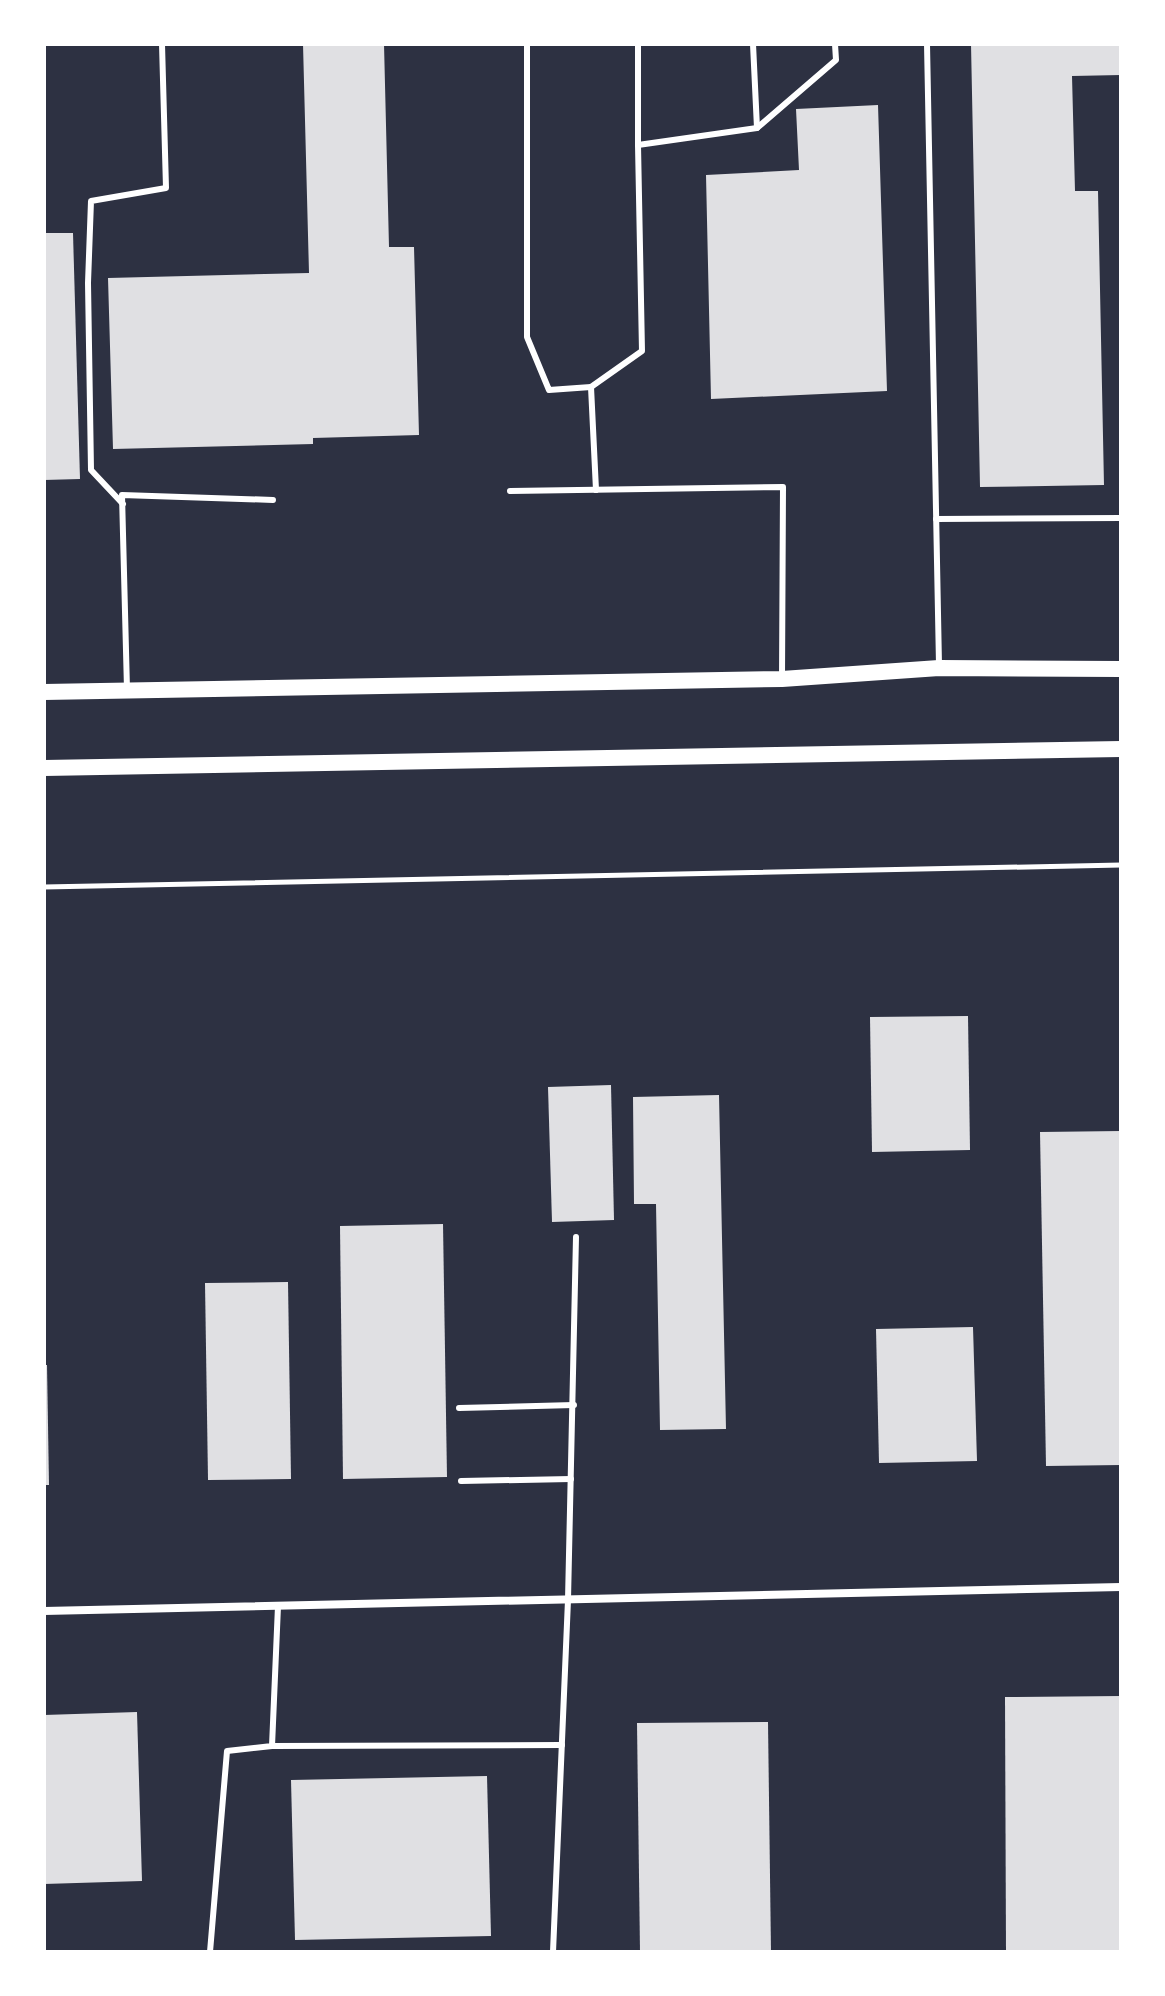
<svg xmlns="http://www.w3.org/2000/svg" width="1165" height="1996" font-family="'DM Sans',sans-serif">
  <rect width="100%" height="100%" fill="#2d3142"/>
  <g fill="#e0e0e3">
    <polygon points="303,44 384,44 389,247 414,247 419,435 313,438 313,444 113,449 108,278 309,273"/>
    <polygon points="971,44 1121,44 1121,75 1072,76 1075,191 1098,191 1104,485 980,487"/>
    <polygon points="878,105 887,391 711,399 706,175 799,170 796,109"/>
    <polygon points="44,233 73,233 80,479 44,480"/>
    <polygon points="968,1016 970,1150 872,1152 870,1017"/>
    <polygon points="611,1085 614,1220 552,1222 548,1087"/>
    <polygon points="719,1095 726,1429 660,1430 656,1204 634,1204 633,1097"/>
    <polygon points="1121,1131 1121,1465 1046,1466 1040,1132"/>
    <polygon points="443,1224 447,1477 343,1479 340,1226"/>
    <polygon points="288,1282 291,1479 208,1480 205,1283"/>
    <polygon points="973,1327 977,1461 879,1463 876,1329"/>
    <polygon points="44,1365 47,1365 49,1485 44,1485"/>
    <polygon points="1121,1696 1121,1952 1006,1952 1005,1697"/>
    <polygon points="137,1712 142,1881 44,1884 44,1715"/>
    <polygon points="768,1722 771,1952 640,1952 637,1723"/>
    <polygon points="487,1776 491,1936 295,1940 291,1780"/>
  </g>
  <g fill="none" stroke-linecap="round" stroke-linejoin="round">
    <polyline stroke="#fff" stroke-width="5" points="44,887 1121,865"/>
    <g stroke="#fff" stroke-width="6">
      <polyline points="527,44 527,337 549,390 591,387 596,490"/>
      <polyline points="638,44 638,145 757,128 836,60 835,44"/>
      <polyline points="753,44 757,128"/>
      <polyline points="927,44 939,665"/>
      <polyline points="591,387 642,351 638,145"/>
      <polyline points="510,491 783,487 782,679"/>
      <polyline points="123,504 91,470 88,283 91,201 166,188 162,44"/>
      <polyline points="936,519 1121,518"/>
      <polyline points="127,689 122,495 273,500"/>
      <polyline points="459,1408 574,1405"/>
      <polyline points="461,1481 571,1479"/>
      <polyline points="272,1746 562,1745"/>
      <polyline points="210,1952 227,1751 272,1746 278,1606"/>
      <polyline points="553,1952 568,1600 576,1237"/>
    </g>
    <polyline stroke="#fff" stroke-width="8" points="44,1611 1121,1587"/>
    <g stroke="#fff" stroke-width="16">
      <polyline points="44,692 782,679 939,668 1121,669"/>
      <polyline points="44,768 1121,749"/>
    </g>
  </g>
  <rect width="1165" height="1996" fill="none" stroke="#ffffff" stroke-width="92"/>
</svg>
